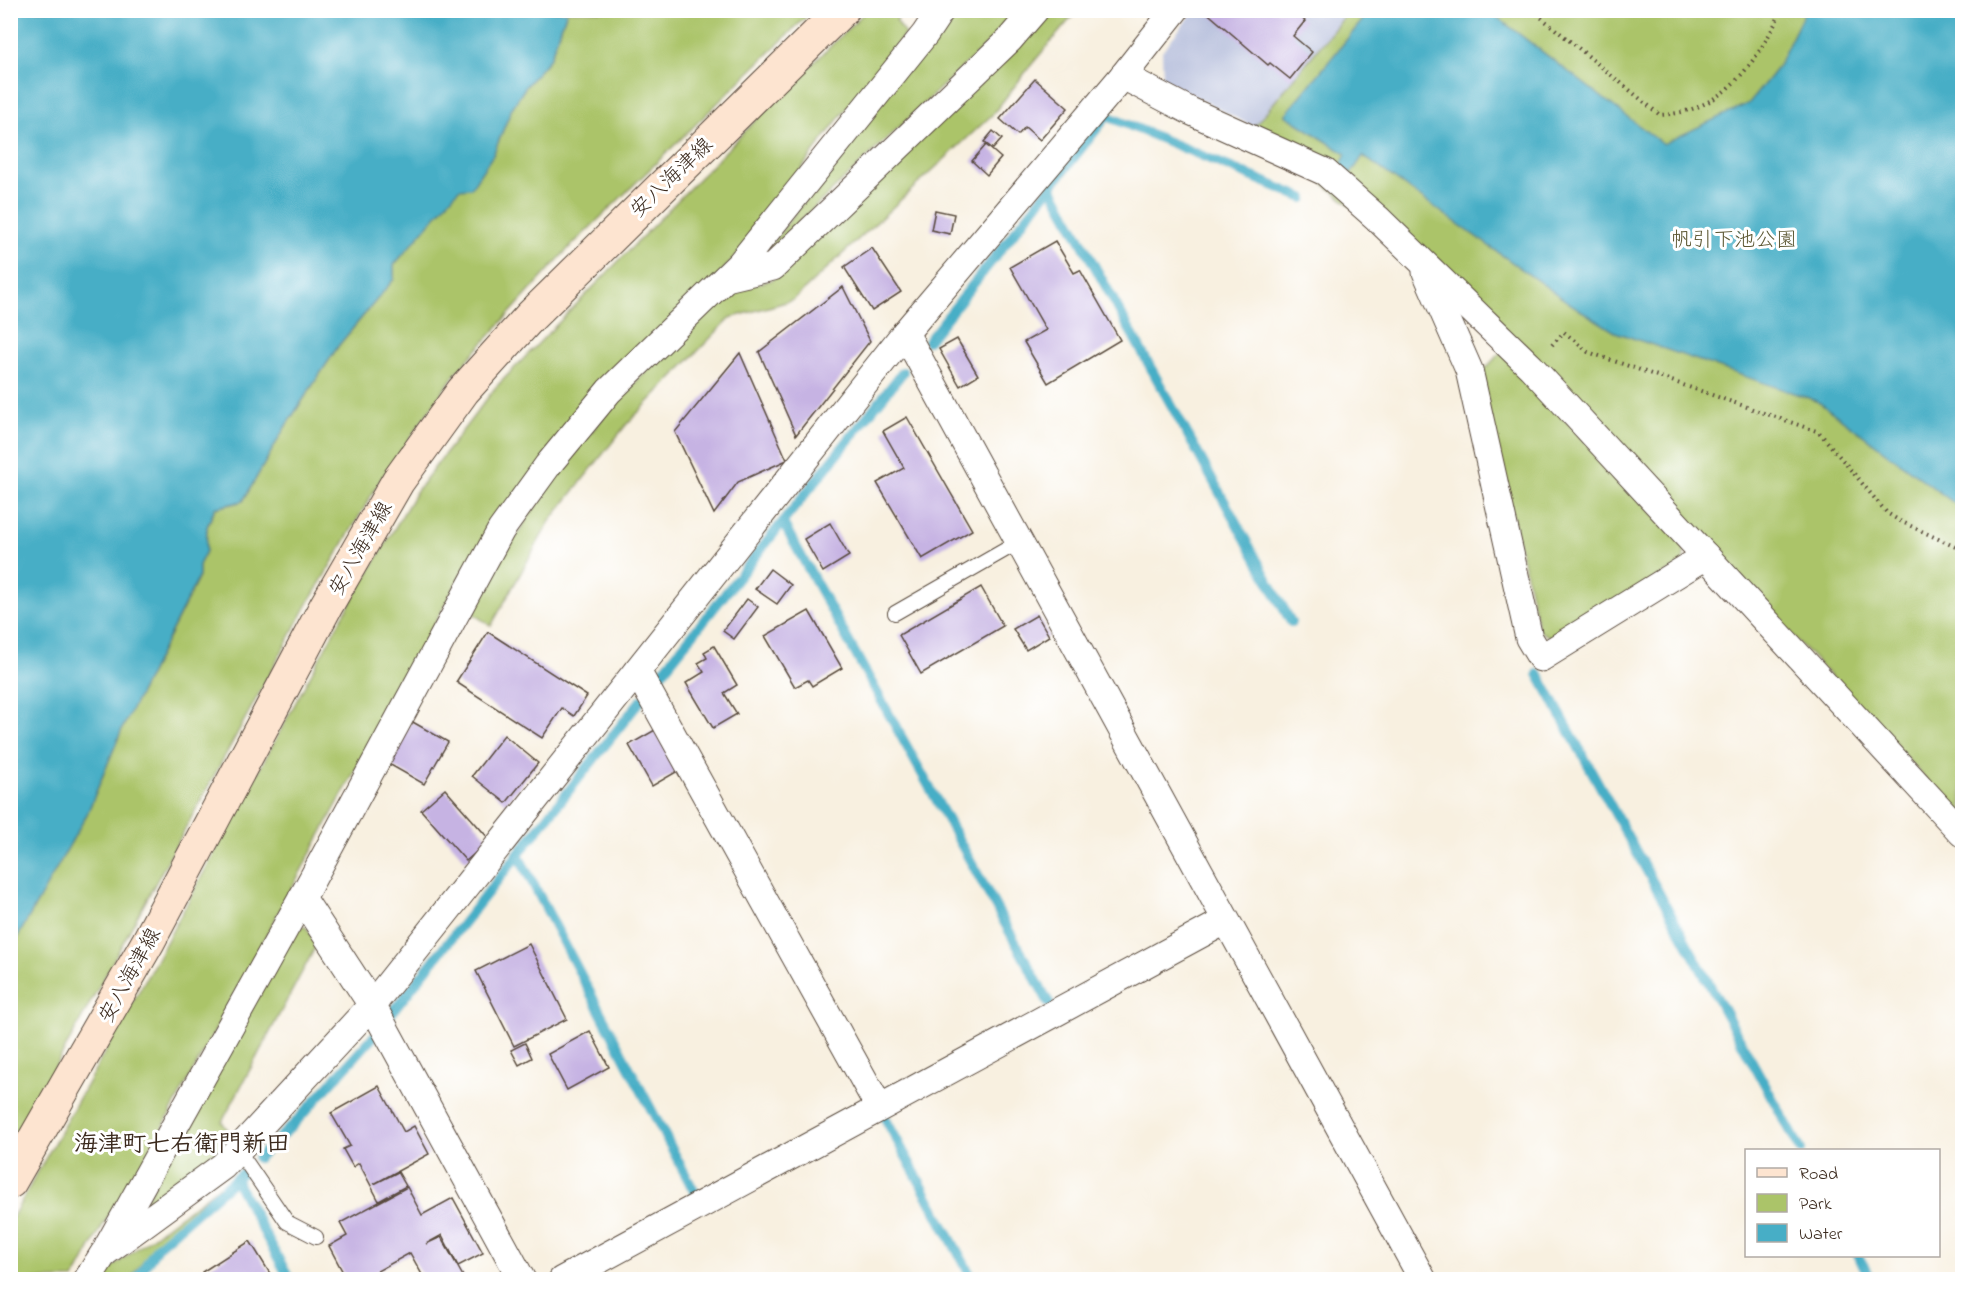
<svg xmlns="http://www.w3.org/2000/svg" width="1973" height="1290" font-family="'Indie Flower','Klee One',sans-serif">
  <rect width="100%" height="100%" fill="#fff"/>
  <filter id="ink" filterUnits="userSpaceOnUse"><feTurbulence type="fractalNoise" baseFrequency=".0167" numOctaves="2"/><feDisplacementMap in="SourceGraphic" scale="12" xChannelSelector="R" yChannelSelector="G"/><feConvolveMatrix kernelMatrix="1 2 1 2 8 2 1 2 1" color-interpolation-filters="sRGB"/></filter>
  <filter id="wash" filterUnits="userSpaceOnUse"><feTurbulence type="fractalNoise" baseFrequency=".008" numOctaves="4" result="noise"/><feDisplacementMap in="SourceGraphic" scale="24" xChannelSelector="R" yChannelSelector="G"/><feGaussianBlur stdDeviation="1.35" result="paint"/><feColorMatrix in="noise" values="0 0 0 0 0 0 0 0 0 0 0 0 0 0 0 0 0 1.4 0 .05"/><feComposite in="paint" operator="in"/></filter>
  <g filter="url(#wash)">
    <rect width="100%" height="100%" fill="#f8f0e0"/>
    <polygon fill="#bbc3de" points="1194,11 1349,11 1254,127 1163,80 1162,51"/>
    <g fill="#abc469" stroke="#737744" stroke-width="1.5">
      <polygon points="567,11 812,11 565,252 455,374 381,479 310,600 11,1148 11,949 87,814 122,729 199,577 199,565 206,551 207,527 215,508 243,501 287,424 339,345 394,279 394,265 459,188 493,155 512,108 526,86 550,58"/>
      <polygon points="866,11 905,11 896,20 905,34 839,118 742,249 500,518 462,573 133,1182 105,1221 74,1279 11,1280 11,1220 157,959 337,626 416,492 495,388 753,123"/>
      <polygon points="962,11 1019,11 1008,24 760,259 910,63"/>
      <polygon points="1046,11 1077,11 1032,64 993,114 793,300 730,318 626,425 550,521 491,626 468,610 553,479 614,404 726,292 772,280"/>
      <polygon points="1349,11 1962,11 1962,818 1523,346 1254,127"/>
      <polygon points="1501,352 1685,547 1683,563 1552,638 1539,631 1480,374"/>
      <polygon points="297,926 306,927 317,944 222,1122 234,1138 138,1222 135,1219"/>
      <polygon points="220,1186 157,1242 130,1279 99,1280 102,1275"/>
    </g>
    <g fill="#47aec6" stroke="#416c72" stroke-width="1.5">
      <polygon points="11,10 567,11 550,58 526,86 512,108 493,155 471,188 459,189 394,265 394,279 339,345 287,424 243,501 215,508 207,527 206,551 199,565 199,576 122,729 87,814 11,949"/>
      <polygon points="1370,11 1489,11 1663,144 1749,103 1777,68 1805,11 1962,11 1962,509 1817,401 1615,332 1569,303 1363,156 1351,174 1341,165 1346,154 1285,115"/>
    </g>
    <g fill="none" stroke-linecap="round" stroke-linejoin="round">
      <g stroke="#47aec6" stroke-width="10">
        <polyline points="1051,187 1291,622"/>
        <polyline points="928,341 1107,116 1303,198"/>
        <polyline points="783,523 1049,1003"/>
        <polyline points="1538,674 1801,1150"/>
        <polyline points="657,679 903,372"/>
        <polyline points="518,855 694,1191"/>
        <polyline points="391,1014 641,700"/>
        <polyline points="885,1118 973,1280"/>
        <polyline points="258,1158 294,1124 373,1037"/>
        <polyline points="235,1179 290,1280"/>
        <polyline points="1858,1256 1872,1280"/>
        <polyline points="136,1280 158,1246 242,1173"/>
      </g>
    </g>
    <g id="blocks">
      <g fill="#c6b3e3">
        <polygon points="1204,10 1292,10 1305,21 1293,36 1312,52 1290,79 1270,63 1268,65"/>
        <polygon points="1035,79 1068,108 1040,140 1025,127 1018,135 1000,119"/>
        <polygon points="993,131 1002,139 993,149 984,142"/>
        <polygon points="986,145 1001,158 987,175 972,161"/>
        <polygon points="935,210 954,214 950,234 931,230"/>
        <polygon points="1055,241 1074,273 1080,270 1120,340 1048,383 1024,342 1046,330 1010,267"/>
        <polygon points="872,248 901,292 872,311 844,267"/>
        <polygon points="843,287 870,341 796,435 759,352"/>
        <polygon points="957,339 978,375 960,386 939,349"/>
        <polygon points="740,353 787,460 738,482 714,514 675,432"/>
        <polygon points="907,417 972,530 922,559 877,483 904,468 883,431"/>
        <polygon points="830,523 849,556 823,572 804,539"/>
        <polygon points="770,569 791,585 777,604 755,589"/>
        <polygon points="981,587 1003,626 921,674 899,635"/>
        <polygon points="747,599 758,607 734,639 723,631"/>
        <polygon points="809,611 842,668 812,686 808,680 795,687 765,636"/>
        <polygon points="1037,615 1049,636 1026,650 1013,629"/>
        <polygon points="488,632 587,696 574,716 562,708 542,738 456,682"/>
        <polygon points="714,646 737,685 724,693 737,714 713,728 686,683 704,672 698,663 707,658 704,652"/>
        <polygon points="411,721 448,742 424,784 387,763"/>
        <polygon points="655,730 678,771 652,786 629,745"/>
        <polygon points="504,735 538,763 506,803 472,776"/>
        <polygon points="445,789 490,840 466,861 421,810"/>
        <polygon points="529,944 567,1019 514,1046 476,971"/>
        <polygon points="590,1031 609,1067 567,1090 548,1054"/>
        <polygon points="525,1043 532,1058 519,1065 511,1050"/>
        <polygon points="379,1086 404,1132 414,1126 429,1154 374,1184 398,1172 406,1186 379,1201 359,1163 353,1167 343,1149 350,1146 331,1113"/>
        <polygon points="407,1187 422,1215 453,1198 483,1253 458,1266 442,1235 426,1244 441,1237 464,1278 462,1280 425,1280 410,1253 361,1280 347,1280 329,1246 347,1236 340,1223"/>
        <polygon points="250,1241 274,1280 207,1280 202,1272"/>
      </g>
    </g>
  </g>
  <g filter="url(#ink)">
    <use href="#blocks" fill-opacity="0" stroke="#57483b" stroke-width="1.5"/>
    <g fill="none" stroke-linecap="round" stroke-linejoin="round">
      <g stroke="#57483b" stroke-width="16">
        <g id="service">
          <polyline points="895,613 1019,542"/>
          <polyline points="238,1150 287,1222 316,1237"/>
        </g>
      </g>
      <g stroke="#57483b" stroke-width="29">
        <g id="minor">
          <polyline points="1123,76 1190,111 1325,172 1377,218 1531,367 1962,833"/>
          <polyline points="1426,272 1469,370 1529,638 1541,658 1706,556"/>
          <polyline points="726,278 773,267 1010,39 1035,10"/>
          <polyline points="905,333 1423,1280"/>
          <polyline points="637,671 879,1107"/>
          <polyline points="302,898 372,1005 522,1280"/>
          <polyline points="108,1246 302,898 501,530 548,465 609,391 740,264 925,34 941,10"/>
          <polyline points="87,1280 104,1253 223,1166 372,1005 905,333 1123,76 1175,10"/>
          <polyline points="562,1280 1225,921"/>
        </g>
      </g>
      <g stroke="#57483b" stroke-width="35">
        <polyline id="secondary" points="10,1182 148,942 326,606 398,481 463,391 530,317 842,10"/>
      </g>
      <g stroke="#57483b" stroke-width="4" stroke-dasharray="1.5 4.5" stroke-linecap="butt">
        <path d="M1532,10L1660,115C1724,112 1756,63 1782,10"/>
        <polyline points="1552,345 1564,332 1588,352 1819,432 1887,513 1900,521 1962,550"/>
      </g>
      <use href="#service" stroke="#fff" stroke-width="14"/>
      <use href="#minor" stroke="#fff" stroke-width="27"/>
      <use href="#secondary" stroke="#fde4d0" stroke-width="33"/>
    </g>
  </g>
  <g text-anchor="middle" stroke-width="6" stroke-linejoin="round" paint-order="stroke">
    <g font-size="21" fill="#3b2a1e" stroke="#fff">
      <text transform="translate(671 177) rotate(-44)" y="7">安八海津線</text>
      <text transform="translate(360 548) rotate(-60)" y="7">安八海津線</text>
      <text transform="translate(129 975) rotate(-61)" y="7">安八海津線</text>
    </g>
    <g font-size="21" fill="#5d5834" stroke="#fff">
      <text x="1734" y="246">帆引下池公園</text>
    </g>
    <g font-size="24" font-weight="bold" fill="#3b2a1e" stroke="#fff">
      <text x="182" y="1151">海津町七右衛門新田</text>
    </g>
  </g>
  <rect width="1973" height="1290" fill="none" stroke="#fff" stroke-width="36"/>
  <rect x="1745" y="1149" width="195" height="108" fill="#ffffff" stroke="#b1aaa5" stroke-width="1.5"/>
  <rect x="1757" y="1168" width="30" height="9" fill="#fde4d0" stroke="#b1aaa5" stroke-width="1.5"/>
  <text x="1799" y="1179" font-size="18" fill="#3b2a1e">Road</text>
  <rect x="1757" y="1194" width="30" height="18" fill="#abc469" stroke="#b1aaa5" stroke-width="1.5"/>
  <text x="1799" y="1209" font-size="18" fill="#3b2a1e">Park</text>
  <rect x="1757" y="1224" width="30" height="18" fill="#47aec6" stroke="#b1aaa5" stroke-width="1.5"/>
  <text x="1799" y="1239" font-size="18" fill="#3b2a1e">Water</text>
</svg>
